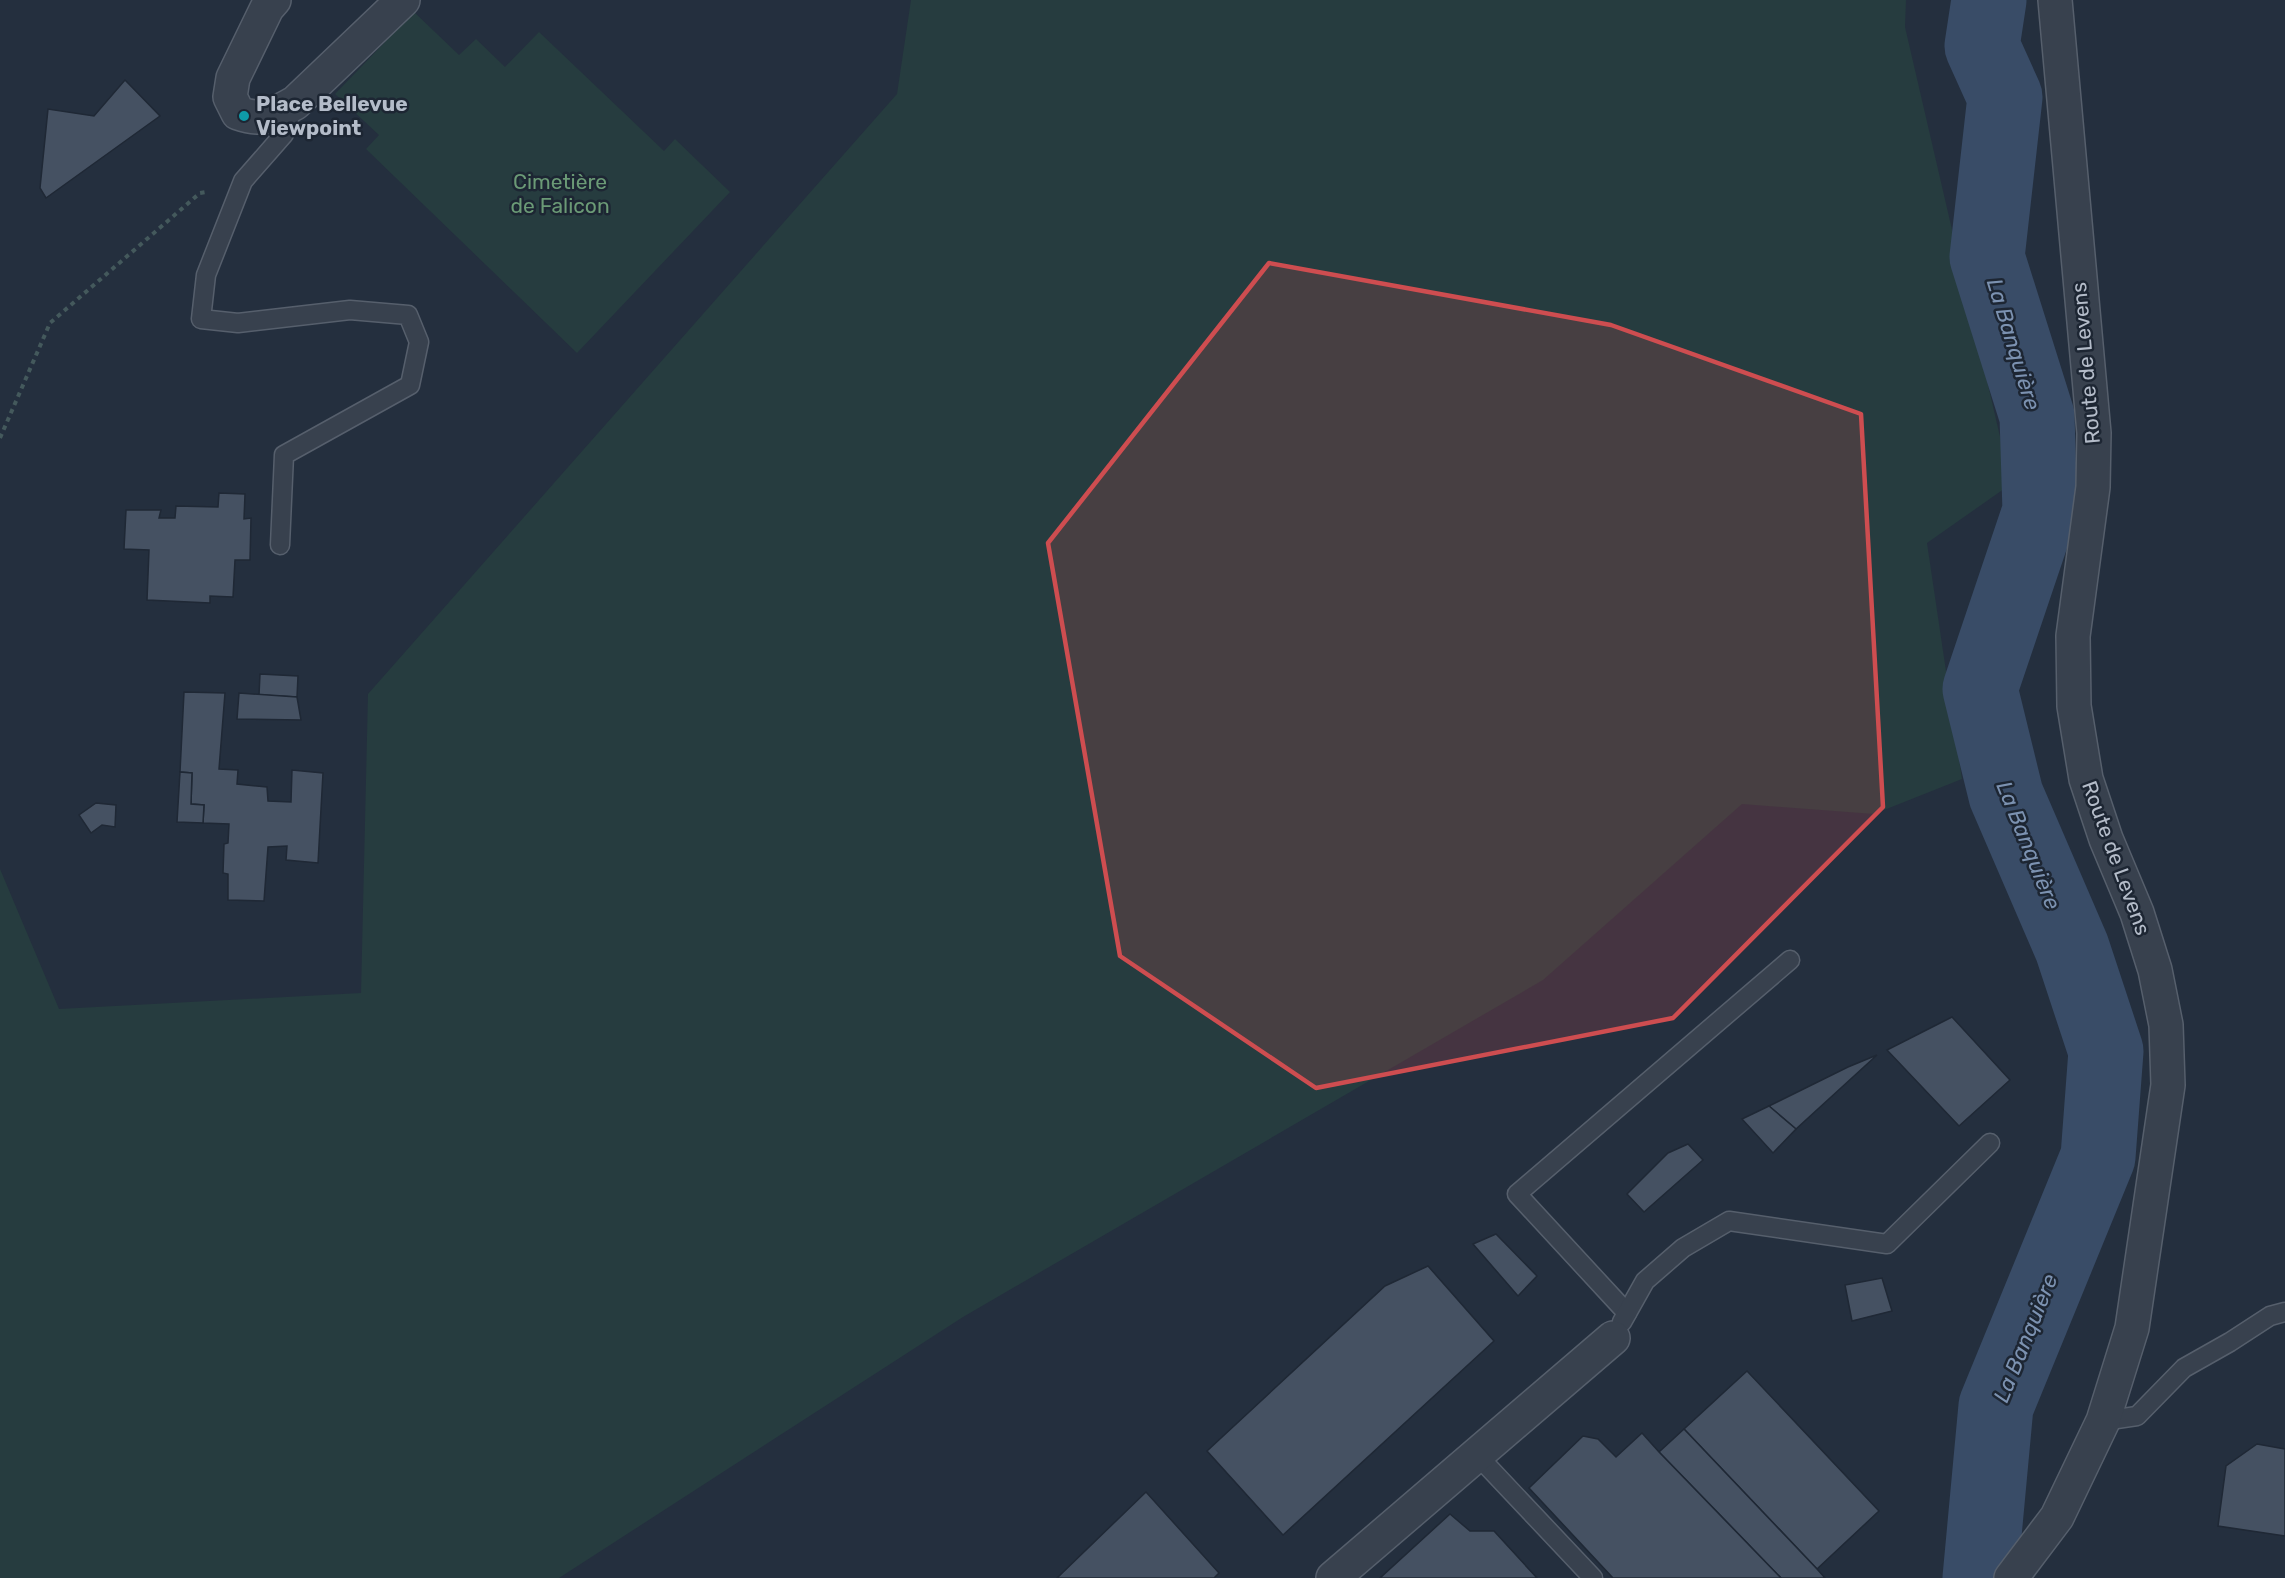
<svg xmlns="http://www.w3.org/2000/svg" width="2285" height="1578" font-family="Rubik,sans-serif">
  <rect width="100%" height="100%" fill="#242f3e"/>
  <g fill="#263c3f">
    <polygon points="911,0 1906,0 1905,27 2011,484 1927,543 1962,779 1874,814 1742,804 1543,980 963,1317 559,1578 0,1578 0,869 59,1009 361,993 368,694 897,94"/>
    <polygon points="414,12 459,55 476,39 505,67 539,32 664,151 675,139 730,192 577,353 366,149 379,135 335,94"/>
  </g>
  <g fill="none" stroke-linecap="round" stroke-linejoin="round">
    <polyline stroke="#394c67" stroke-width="75" points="1980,1578 1996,1406 2098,1157 2106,1051 2072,948 2006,795 1980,689 2040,511 2037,416 1987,257 2005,97 1982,46 1989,0"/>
  </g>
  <g fill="#455162" stroke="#1f2835" stroke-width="1.5">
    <polygon points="125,80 160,116 46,198 40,188 48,109 94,116"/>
    <polygon points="219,493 245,494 244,519 251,518 250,560 235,560 233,597 210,596 210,603 147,600 149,550 124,549 126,510 161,510 159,518 175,518 176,506 218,507"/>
    <polygon points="260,674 298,676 297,697 259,695"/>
    <polygon points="184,692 225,693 219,769 238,770 237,784 267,787 268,801 291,802 292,770 323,773 318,863 286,860 287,846 268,847 264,901 228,900 228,874 223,873 224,844 228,843 229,824 203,823 204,805 191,804 192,773 180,772"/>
    <polygon points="239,693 297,697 301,720 237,719"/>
    <polygon points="180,772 192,773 191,804 204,805 203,823 177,822"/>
    <polygon points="96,803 116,805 115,827 102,825 91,833 79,815"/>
    <polygon points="1952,1017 2010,1080 1959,1126 1887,1050"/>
    <polygon points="1877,1055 1796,1129 1769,1106 1848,1067"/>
    <polygon points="1769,1106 1796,1129 1773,1153 1742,1119"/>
    <polygon points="1688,1144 1703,1160 1644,1212 1627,1194 1668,1153"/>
    <polygon points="1496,1234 1537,1276 1518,1296 1473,1244"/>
    <polygon points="1428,1266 1494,1341 1283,1535 1207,1451 1385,1286"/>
    <polygon points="1882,1278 1892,1311 1852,1321 1845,1285"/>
    <polygon points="1747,1371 1879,1511 1817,1569 1684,1429"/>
    <polygon points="1684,1429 1817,1569 1825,1578 1781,1578 1659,1452"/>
    <polygon points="1642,1433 1659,1452 1781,1578 1613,1578 1529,1488 1583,1436 1598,1439 1616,1457"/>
    <polygon points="2257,1444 2285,1449 2285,1536 2218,1526 2226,1466"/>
    <polygon points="1146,1492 1219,1573 1214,1578 1057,1578"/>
    <polygon points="1450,1514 1470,1531 1494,1531 1537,1578 1380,1578"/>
  </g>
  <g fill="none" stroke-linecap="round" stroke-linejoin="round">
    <g stroke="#565f6c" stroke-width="21">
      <g id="service">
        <polyline points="280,545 284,455 410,385 419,342 408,315 350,310 238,323 201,319 206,275 243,181 284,134 294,104"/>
        <polyline points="1627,1313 1517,1194 1790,960"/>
        <polyline points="1622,1322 1645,1281 1683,1248 1729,1221 1887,1244 1990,1143"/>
        <polyline points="2103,1421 2137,1416 2184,1368 2230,1342 2270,1316 2285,1312"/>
        <polyline points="1477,1455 1593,1578"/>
      </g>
    </g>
    <g stroke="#565f6c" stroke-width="36">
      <g id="minor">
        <path d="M274,0L267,8L233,78L230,97L238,113C264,122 272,115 295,103L403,0"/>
        <polyline points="1333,1578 1613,1338"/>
      </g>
    </g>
    <g stroke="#565f6c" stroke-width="36">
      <polyline id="tertiary" points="2011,1578 2057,1517 2103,1421 2132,1328 2168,1085 2166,1025 2155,970 2137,913 2106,839 2086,779 2074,706 2073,636 2093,487 2094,433 2055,0"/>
    </g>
    <polyline stroke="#44595c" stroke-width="4" stroke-dasharray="4.5 4.5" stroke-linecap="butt" points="0,438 50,323 200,193 206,192"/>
    <use href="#service" stroke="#38414e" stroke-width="18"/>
    <use href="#minor" stroke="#38414e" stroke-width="33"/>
    <use href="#tertiary" stroke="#38414e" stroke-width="33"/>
  </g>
  <path fill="#ce4d50" fill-opacity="0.2" stroke="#ce4d50" stroke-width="4.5" stroke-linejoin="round" d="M1269,263L1611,325L1861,414L1883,807L1673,1018L1316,1088L1120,956L1048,543Z"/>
  <circle fill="#0f9aa8" stroke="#1d2633" stroke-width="2" cx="244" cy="116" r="6"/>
  <g text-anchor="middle" stroke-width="5" stroke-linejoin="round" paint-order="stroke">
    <g font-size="21" font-weight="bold" fill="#b4bcc9" stroke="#1d2633" text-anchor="start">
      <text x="256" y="111">Place Bellevue<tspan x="256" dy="24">Viewpoint</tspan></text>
    </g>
    <g font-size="21" fill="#6b9a76" stroke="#1d2633">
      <text x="560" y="189">Cimetière<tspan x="560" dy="24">de Falicon</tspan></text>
    </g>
    <g font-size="21" fill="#b4bcc9" stroke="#1d2633">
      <text transform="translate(2086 363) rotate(-95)" y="7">Route de Levens</text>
      <text transform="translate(2116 858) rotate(70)" y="7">Route de Levens</text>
    </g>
    <g font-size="22" font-style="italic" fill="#7c92b1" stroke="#1d2633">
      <text transform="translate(2014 344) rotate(73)" y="8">La Banquière</text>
      <text transform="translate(2029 845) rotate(68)" y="8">La Banquière</text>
      <text transform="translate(2025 1338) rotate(-68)" y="8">La Banquière</text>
    </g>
  </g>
</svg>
